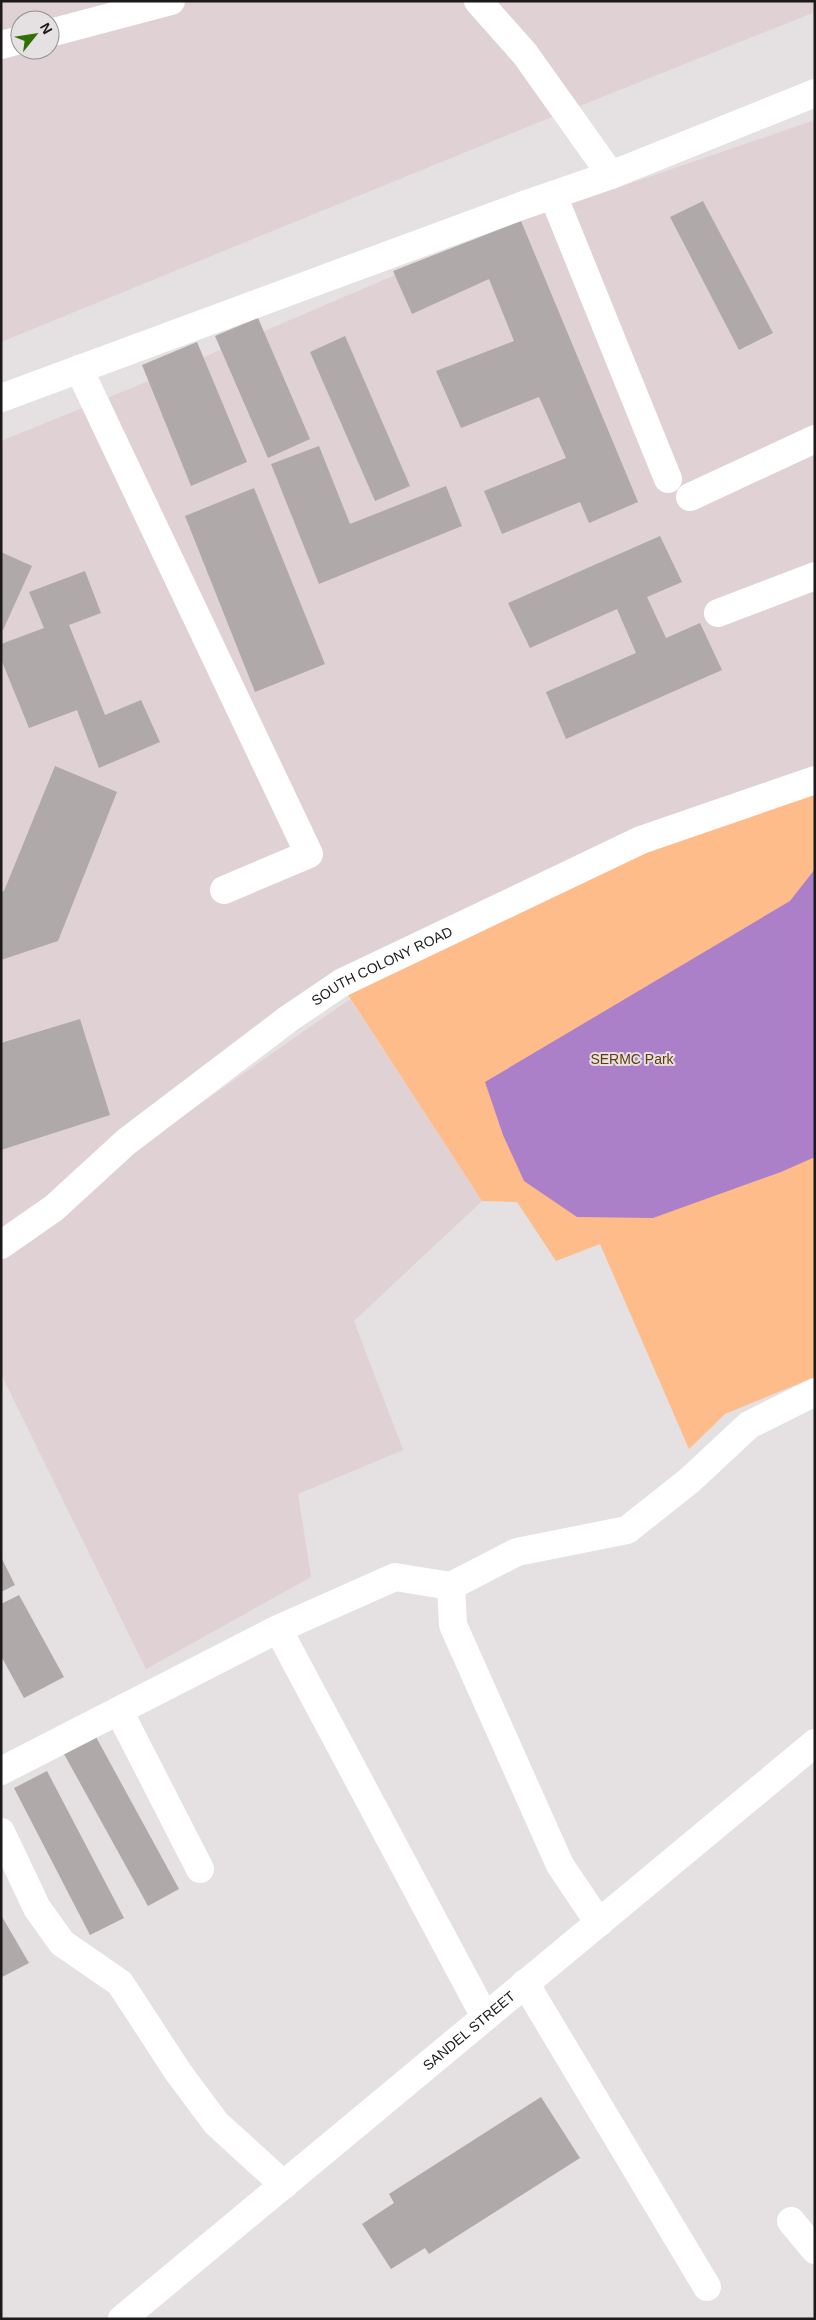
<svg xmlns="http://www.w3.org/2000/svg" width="816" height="2320" font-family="Helvetica,sans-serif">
  <rect width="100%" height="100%" fill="#e5e0e1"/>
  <g fill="#dfd1d4" fill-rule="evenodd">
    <path d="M1,1H815V12L522,129L1,342ZM20,20H50V50H20Z"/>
    <polygon points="815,120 815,770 338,969 128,1124 62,1186 1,1229 1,441 127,390 526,219"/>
    <polygon points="350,999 482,1201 354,1321 403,1450 298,1494 311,1577 146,1669 1,1374 1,1254 123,1158"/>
  </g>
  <polygon fill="#febc8a" points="815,790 815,1377 725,1414 689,1449 600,1244 556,1261 517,1202 482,1201 348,995 641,851"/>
  <polygon fill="#ac80c8" points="815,869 815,1157 781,1172 653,1218 577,1217 524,1181 503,1135 485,1082 790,901"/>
  <g fill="#afaaa9">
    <polygon points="703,201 773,333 739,350 670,217"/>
    <polygon points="521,221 638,502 589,523 580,502 502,534 484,491 566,458 539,397 461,428 436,371 514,341 489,279 412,314 393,271"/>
    <polygon points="258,318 310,439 268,458 215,336"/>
    <polygon points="345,336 410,486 375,501 310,352"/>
    <polygon points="197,342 247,462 191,486 142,365"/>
    <polygon points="319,446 350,524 446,486 462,526 319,584 271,464"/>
    <polygon points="254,488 325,664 255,692 185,516"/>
    <polygon points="660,536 682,582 647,597 666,638 700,623 722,670 566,739 546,692 636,653 617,609 530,648 508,603"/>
    <polygon points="1,552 32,566 3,630 1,629"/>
    <polygon points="85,571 101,613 69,625 105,715 141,700 160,742 99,768 77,710 29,728 1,659 1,644 44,628 29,592"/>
    <polygon points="55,766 117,792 58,941 1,960 1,892 4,891"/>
    <polygon points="80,1019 110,1115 1,1150 1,1043"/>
    <polygon points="1,1557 15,1585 1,1592"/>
    <polygon points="19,1595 64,1677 24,1698 1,1656 1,1604"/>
    <polygon points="96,1737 179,1889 148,1906 64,1754"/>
    <polygon points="47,1771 124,1918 90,1935 14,1788"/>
    <polygon points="1,1915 29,1963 2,1977 1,1976"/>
    <polygon points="541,2097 580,2158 429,2254 425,2248 391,2269 362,2224 394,2203 389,2194"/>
  </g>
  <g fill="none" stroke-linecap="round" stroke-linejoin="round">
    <g stroke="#fff" stroke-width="28">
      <polyline points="478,1 525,54 611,175"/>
      <polyline points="50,33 171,1"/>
      <polyline points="1,45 20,40"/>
      <polyline points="553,195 668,479"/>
      <polyline points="79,369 309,854 224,890"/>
      <polyline points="1,398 521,206 611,175 815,93"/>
      <polyline points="690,497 815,439"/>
      <polyline points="718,613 815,576"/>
      <path id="s1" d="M1,1245L54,1208L126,1142L288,1019L341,983L641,840L815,780"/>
      <polyline points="451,1586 453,1625 560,1865 599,1923"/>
      <polyline points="278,1629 485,2017"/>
      <polyline points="119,1711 200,1869"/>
      <polyline points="1,1771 278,1629 395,1577 451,1586 517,1552 627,1530 690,1480 749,1425 815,1392"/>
      <polyline points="1,1832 37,1908 62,1943 120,1983 178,2072 216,2123 284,2185"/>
      <polyline points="525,1983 707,2287"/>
      <polyline points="791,2221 815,2250"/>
      <path id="s2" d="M122,2319L815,1743"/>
    </g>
  </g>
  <g text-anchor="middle" stroke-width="4" stroke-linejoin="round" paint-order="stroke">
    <g font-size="14" fill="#1b1919" stroke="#e5e0e1">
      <text dy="5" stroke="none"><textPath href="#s1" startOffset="474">SOUTH COLONY ROAD</textPath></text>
      <text dy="5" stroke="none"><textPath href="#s2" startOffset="451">SANDEL STREET</textPath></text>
    </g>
    <g font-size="14" fill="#68380c" stroke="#e5e0e1">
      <text x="632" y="1064">SERMC Park</text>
    </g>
  </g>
  <rect width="816" height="2320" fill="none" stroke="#1b1919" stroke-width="5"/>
  <g transform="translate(35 35) rotate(60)"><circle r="24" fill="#e5e0e1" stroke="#949091"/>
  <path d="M0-4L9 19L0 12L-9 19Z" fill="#307005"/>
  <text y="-8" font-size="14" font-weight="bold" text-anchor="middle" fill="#1b1919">N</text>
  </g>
</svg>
